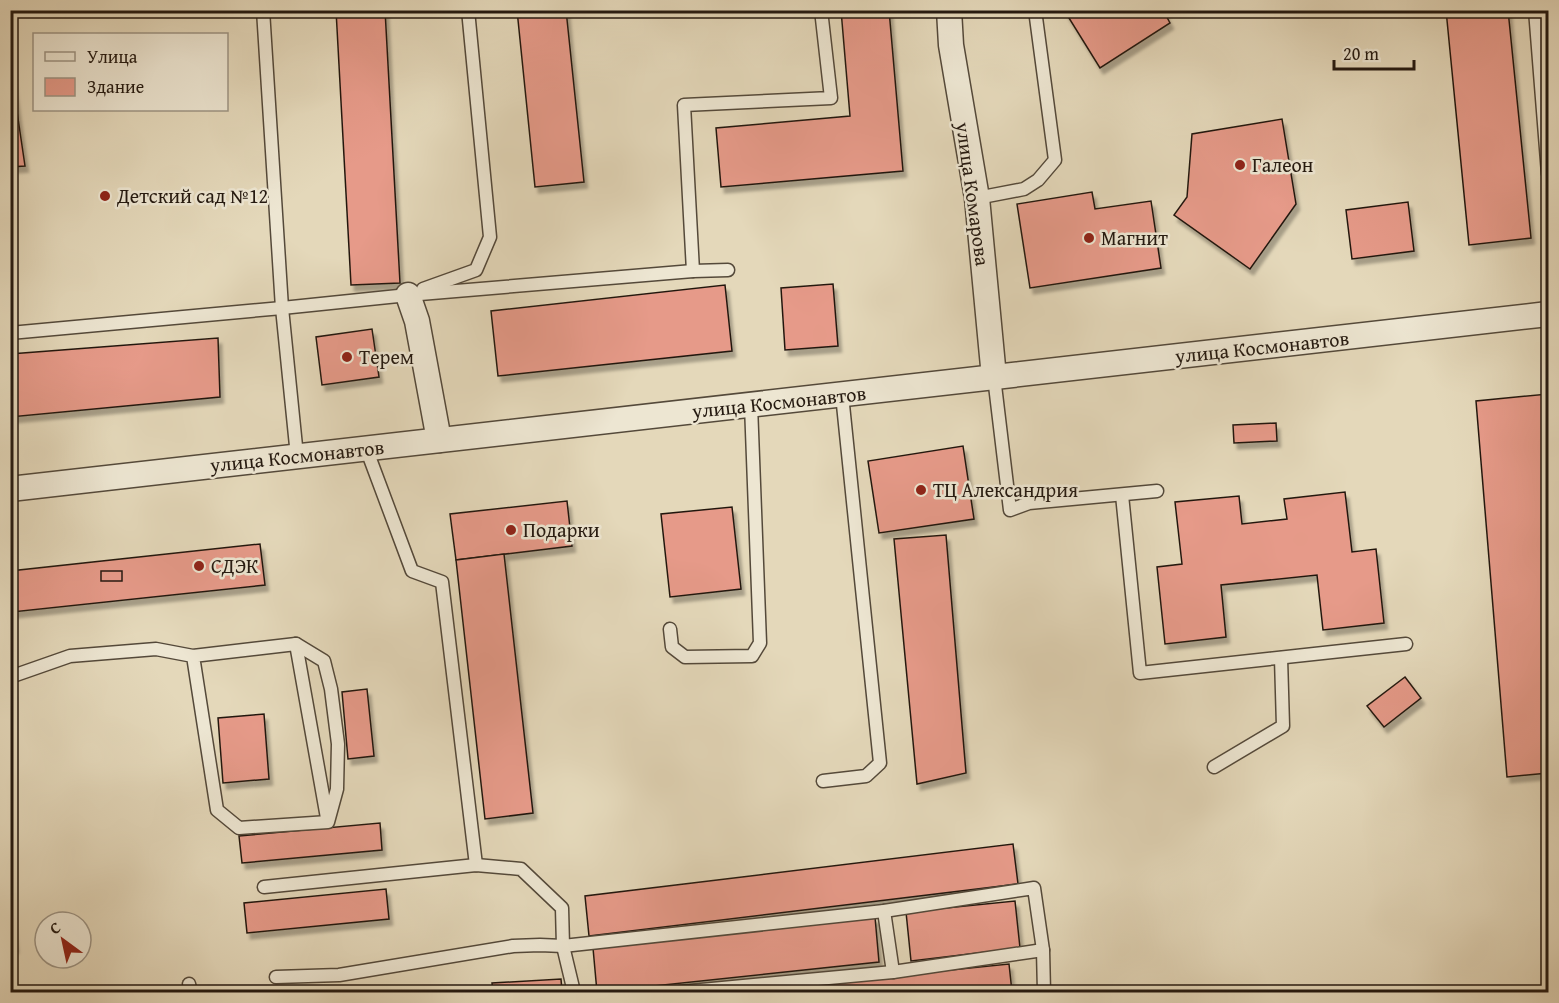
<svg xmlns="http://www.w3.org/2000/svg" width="1559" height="1003" font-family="'Gentium Book Plus',serif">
  <defs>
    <filter id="shadow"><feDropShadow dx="3.5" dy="6" stdDeviation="1.5" flood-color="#0004"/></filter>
  </defs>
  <rect width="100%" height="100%" fill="#e4d8ba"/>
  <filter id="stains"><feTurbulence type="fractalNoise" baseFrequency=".00333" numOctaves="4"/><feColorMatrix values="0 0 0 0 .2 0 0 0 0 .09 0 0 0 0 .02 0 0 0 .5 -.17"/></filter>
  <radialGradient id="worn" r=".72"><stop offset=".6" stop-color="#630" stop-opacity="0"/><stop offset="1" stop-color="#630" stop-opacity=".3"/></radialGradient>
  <g fill="#e69a89" stroke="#241910" stroke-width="1.5" filter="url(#shadow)">
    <polygon points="336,10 385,10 400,283 351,285"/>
    <polygon points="517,10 566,10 584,182 535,187"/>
    <polygon points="841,10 889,10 903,171 721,187 716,128 850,116"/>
    <polygon points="1064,10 1163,10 1170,23 1100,68"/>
    <polygon points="1446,10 1508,10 1531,238 1469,245"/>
    <polygon points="10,64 25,166 10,167"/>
    <polygon points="1282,119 1296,204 1250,269 1174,215 1187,197 1192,134"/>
    <polygon points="1092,192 1095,209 1151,201 1161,268 1030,288 1017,204"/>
    <polygon points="1408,202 1414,251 1352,259 1346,210"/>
    <polygon points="833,284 838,346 785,350 781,288"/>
    <polygon points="725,285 732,351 498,376 491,311"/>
    <polygon points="372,329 379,377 322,385 316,337"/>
    <polygon points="218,338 220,397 10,417 10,354"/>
    <polygon points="1548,394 1548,773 1507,777 1476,401"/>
    <polygon points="1276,423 1277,441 1234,443 1233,425"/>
    <polygon points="963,446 974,519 879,533 868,461"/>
    <polygon points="1345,492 1352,552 1376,549 1384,623 1323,630 1317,575 1221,585 1226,637 1165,644 1157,567 1182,564 1175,502 1239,496 1242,524 1287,519 1284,499"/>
    <polygon points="567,501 572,546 456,560 450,514"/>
    <polygon points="732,507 741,589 670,597 661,514"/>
    <polygon points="946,535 966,773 917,784 894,539"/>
    <polygon points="260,544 265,585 12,612 10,571"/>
    <polygon points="504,554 533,813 485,819 456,560"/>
    <rect x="101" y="571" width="21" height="10"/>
    <polygon points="1405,677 1421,698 1384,727 1367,706"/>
    <polygon points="367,689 374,756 348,759 342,692"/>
    <polygon points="264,714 269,779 223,783 218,718"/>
    <polygon points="380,823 382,850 242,863 239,836"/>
    <polygon points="1013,844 1018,884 589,936 585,896"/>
    <polygon points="386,889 389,919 247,933 244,903"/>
    <polygon points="1015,901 1020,948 911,961 906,912"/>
    <polygon points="10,910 15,947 10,948"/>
    <polygon points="875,917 879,962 597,992 593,948"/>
    <polygon points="1009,964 1012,992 736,992"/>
    <polygon points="561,979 562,992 493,992 492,983"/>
  </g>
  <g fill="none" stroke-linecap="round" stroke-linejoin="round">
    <g stroke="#54493a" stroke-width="15">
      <g id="service">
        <polyline points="263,10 282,308 297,456"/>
        <polyline points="1535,10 1548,174"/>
        <polyline points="977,198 1024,189 1038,180 1055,160 1035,10"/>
        <polyline points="693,271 684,105 831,98 821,10"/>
        <polyline points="423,289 476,270 490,237 468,10"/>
        <polyline points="10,333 282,308 408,295 693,271 728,270"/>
        <polyline points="994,377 1010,510 1029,503 1157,491"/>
        <polyline points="366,448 412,571 442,582 476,865"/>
        <polyline points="1122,495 1140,673 1406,644"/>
        <polyline points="670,629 672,647 685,657 752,656 760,643 751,405"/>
        <polyline points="296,644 327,818"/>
        <polyline points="10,677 70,656 156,649 193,656 296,644 324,661 331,689 338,744 337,789 328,822 239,828 217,810 193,656"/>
        <polyline points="1214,767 1283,726 1281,658"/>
        <polyline points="823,781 866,776 880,763 842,395"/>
        <polyline points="264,887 476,865 521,869 562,908 563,946 574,992"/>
        <polyline points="884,911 893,972"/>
        <polyline points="276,977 339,975 513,946 540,945 563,946 884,911 1034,888 1043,950 1044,992"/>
        <polyline points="189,984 191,992"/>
        <polyline points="680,992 893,972 1043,950"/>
      </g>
    </g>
    <g stroke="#54493a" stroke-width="27">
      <g id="minor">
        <polyline points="949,10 951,45 977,198 994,377"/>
        <polyline points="408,295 417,321 439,440"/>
        <polyline points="10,489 1548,314"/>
      </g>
    </g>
    <use href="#service" stroke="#ede6d2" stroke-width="12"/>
    <use href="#minor" stroke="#ede6d2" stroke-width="24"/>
  </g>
  <g fill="#8f2418" stroke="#ede6d2" stroke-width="2">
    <circle cx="1240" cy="165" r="6"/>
    <circle cx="105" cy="196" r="6"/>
    <circle cx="1089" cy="238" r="6"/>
    <circle cx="347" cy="357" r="6"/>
    <circle cx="921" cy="490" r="6"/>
    <circle cx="511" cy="530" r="6"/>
    <circle cx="199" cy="566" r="6"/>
  </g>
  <g text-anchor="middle" stroke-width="5" stroke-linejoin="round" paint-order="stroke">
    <g font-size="20" fill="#241910" stroke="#ede6d2" text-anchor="start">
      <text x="1252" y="172">Галеон</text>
      <text x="117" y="203">Детский сад №12</text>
      <text x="1101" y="245">Магнит</text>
      <text x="359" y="364">Терем</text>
      <text x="933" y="497">ТЦ Александрия</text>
      <text x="523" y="537">Подарки</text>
      <text x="211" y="573">СДЭК</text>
    </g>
    <g font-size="20" fill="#241910" stroke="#ede6d2">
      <text transform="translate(973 194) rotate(82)" y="7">улица Комарова</text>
      <text transform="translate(1262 347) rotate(-6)" y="7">улица Космонавтов</text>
      <text transform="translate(779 402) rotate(-6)" y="7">улица Космонавтов</text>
      <text transform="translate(297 456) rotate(-6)" y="7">улица Космонавтов</text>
    </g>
  </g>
  <rect width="1559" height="1003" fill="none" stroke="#e4d8ba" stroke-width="36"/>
  <rect x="12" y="12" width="1535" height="979" fill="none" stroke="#241910" stroke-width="3"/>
  <rect x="18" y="18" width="1523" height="967" fill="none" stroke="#241910" stroke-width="1.5"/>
  <rect x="33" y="33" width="195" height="78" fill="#ede6d2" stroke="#9d9484" stroke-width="1.5"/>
  <rect x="45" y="52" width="30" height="9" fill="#ede6d2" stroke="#9d9484" stroke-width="1.5"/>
  <text x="87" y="63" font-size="18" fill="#241910">Улица</text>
  <rect x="45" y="78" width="30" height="18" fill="#e69a89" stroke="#9d9484" stroke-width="1.5"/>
  <text x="87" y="93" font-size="18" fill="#241910">Здание</text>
  <g transform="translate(63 940) rotate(327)"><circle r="28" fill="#ede6d2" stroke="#9d9484" stroke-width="1.5"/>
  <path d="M0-4.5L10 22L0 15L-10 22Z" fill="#8f2418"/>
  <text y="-9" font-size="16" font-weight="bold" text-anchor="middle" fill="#241910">С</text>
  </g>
  <path d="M1334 60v9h80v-9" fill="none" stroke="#241910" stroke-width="3"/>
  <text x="1343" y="60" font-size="18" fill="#241910" stroke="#ede6d2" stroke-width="4.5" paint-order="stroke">20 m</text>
  <rect width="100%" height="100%" filter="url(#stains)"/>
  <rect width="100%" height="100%" fill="url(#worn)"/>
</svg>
